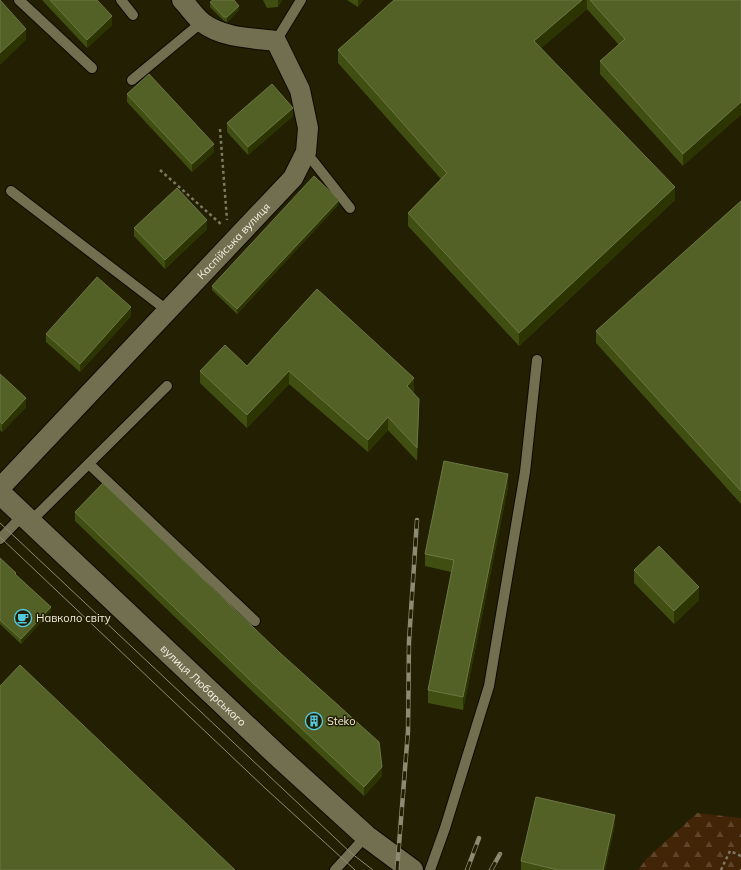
<svg xmlns="http://www.w3.org/2000/svg" width="741" height="870" font-family="Mulish,sans-serif">
  <defs>
    <pattern id="forest-firs" width="22" height="20" patternUnits="userSpaceOnUse"><rect width="22" height="20" fill="#422407"/><path d="M5 1l3.5 6h-7zM16 11l3.5 6h-7z" fill="#5e442b"/></pattern>
  </defs>
  <rect width="100%" height="100%" fill="#231f03"/>
  <polygon fill="url(#forest-firs)" points="697,813 741,818 741,870 638,870 647,858"/>
  <g fill="none" stroke-linecap="round" stroke-linejoin="round">
    <g stroke="#0c0900" stroke-width="12">
      <g id="lane">
        <polyline points="19,0 92,68"/>
        <polyline points="121,0 133,15"/>
        <polyline points="276,41 301,0"/>
        <polyline points="132,80 202,22"/>
        <polyline points="306,152 350,208"/>
        <polyline points="11,191 168,311"/>
        <polyline points="89,464 255,621"/>
        <polyline points="30,522 167,386"/>
        <polyline points="0,539 23,515"/>
        <polyline points="335,870 366,836"/>
        <polyline points="430,870 445,828 489,686 525,472 537,360"/>
      </g>
    </g>
    <g stroke="#0c0900" stroke-width="22">
      <g id="street">
        <path id="s1" d="M0,488L293,178L306,152L308,128L300,90L276,41C252,38 223,38 203,23C195,17 189,7 182,0"/>
      </g>
    </g>
    <g stroke="#0c0900" stroke-width="24">
      <g id="secondary">
        <path id="s2" d="M0,493L277,755L366,836L412,870"/>
      </g>
    </g>
    <g stroke="#7d7962" stroke-width="2.5" stroke-dasharray="3 3" stroke-linecap="butt">
      <polyline points="220,129 227,220"/>
      <polyline points="160,170 222,225"/>
      <polyline points="721,870 730,851 741,856"/>
      <polyline points="741,870 741,869"/>
    </g>
    <use href="#lane" stroke="#726f51" stroke-width="10"/>
    <use href="#street" stroke="#726f51" stroke-width="20"/>
    <use href="#secondary" stroke="#726f51" stroke-width="22"/>
    <g stroke="#8c8a73" stroke-width="1">
      <polyline points="0,523 351,853 373,870"/>
      <polyline points="0,537 266,789 355,870"/>
    </g>
    <g stroke="#8c8a73" stroke-width="4.5">
      <g id="rail">
        <polyline points="397,870 408,731 409,641 417,520"/>
        <polyline points="467,870 479,838"/>
        <polyline points="491,870 500,854"/>
      </g>
    </g>
    <use href="#rail" stroke="#231f03" stroke-width="3" stroke-dasharray="9" stroke-linecap="butt"/>
  </g>
  <g fill="#404f11">
    <polygon points="42,0 97,0 112,25 87,48"/>
    <polygon points="263,0 282,0 278,7 267,8"/>
    <polygon points="347,0 363,0 358,7"/>
    <polygon points="394,0 741,0 683,166 600,74 600,61 619,45 587,9 541,48 675,200 519,346 408,226 408,213 441,179 338,63 338,50"/>
    <polygon points="210,2 239,10 227,22 224,21 210,7"/>
    <polygon points="127,94 214,152 192,172 127,102"/>
    <polygon points="293,116 248,155 227,132 227,123"/>
    <polygon points="741,201 741,504 596,343 596,331"/>
    <polygon points="339,204 237,314 212,290 212,286"/>
    <polygon points="134,228 207,229 165,269 134,236"/>
    <polygon points="317,289 414,390 413,392 419,412 417,461 388,430 368,452 289,384 247,428 200,383 200,371 247,366"/>
    <polygon points="131,316 80,372 46,342 46,334"/>
    <polygon points="0,374 26,407 2,432 0,430"/>
    <polygon points="508,487 463,710 428,703 428,690 451,572 425,566 425,554"/>
    <polygon points="75,512 279,652 382,776 364,796 251,690 75,521"/>
    <polygon points="0,558 51,611 21,644 0,624"/>
    <polygon points="634,570 699,600 674,624 634,583"/>
    <polygon points="615,824 605,870 521,870 521,861"/>
  </g>
  <g fill="#2c3502">
    <polygon points="278,0 282,0 278,7"/>
    <polygon points="358,0 363,0 358,7"/>
    <polygon points="582,0 587,0 587,9 534,54 534,41"/>
    <polygon points="239,6 239,10 227,22 227,17"/>
    <polygon points="112,16 112,25 87,48 87,40"/>
    <polygon points="26,29 26,40 0,65 0,53"/>
    <polygon points="741,102 741,115 683,166 683,154"/>
    <polygon points="293,108 293,116 248,155 248,147"/>
    <polygon points="214,144 214,152 192,172 192,164"/>
    <polygon points="675,187 675,200 519,346 519,333"/>
    <polygon points="339,200 339,204 237,314 237,309"/>
    <polygon points="207,220 207,229 165,269 165,260"/>
    <polygon points="131,307 131,316 80,372 80,364"/>
    <polygon points="289,371 289,384 247,428 247,415"/>
    <polygon points="414,378 414,390 407,398 407,386"/>
    <polygon points="26,398 26,407 2,432 2,424"/>
    <polygon points="419,399 419,412 417,461 417,448"/>
    <polygon points="388,417 388,430 368,452 368,440"/>
    <polygon points="508,474 508,487 463,710 463,697"/>
    <polygon points="699,587 699,600 674,624 674,611"/>
    <polygon points="51,607 51,611 21,644 21,639"/>
    <polygon points="382,767 382,776 364,796 364,787"/>
    <polygon points="615,815 615,824 605,870 603,870"/>
  </g>
  <g fill="#536127" stroke="#6c7744">
    <polygon points="0,0 26,29 0,53"/>
    <polygon points="50,0 97,0 112,16 87,40"/>
    <polygon points="213,0 234,0 239,6 227,17 224,17 210,2"/>
    <polygon points="394,0 582,0 534,41 675,187 519,333 408,213 447,173 338,50"/>
    <polygon points="590,0 741,0 741,102 683,154 600,61 625,39"/>
    <polygon points="149,74 214,144 192,164 127,94"/>
    <polygon points="272,84 293,108 248,147 227,123"/>
    <polygon points="314,176 339,200 237,309 212,286"/>
    <polygon points="177,188 207,220 165,260 134,228"/>
    <polygon points="741,201 741,491 596,331"/>
    <polygon points="97,277 131,307 80,364 46,334"/>
    <polygon points="317,289 414,378 407,386 419,399 417,448 388,417 368,440 289,371 247,415 200,371 225,345 247,366"/>
    <polygon points="0,374 26,398 2,424 0,421"/>
    <polygon points="444,461 508,474 463,697 428,690 454,560 425,554"/>
    <polygon points="103,483 279,652 379,742 382,767 364,787 251,681 75,512"/>
    <polygon points="659,546 699,587 674,611 634,570"/>
    <polygon points="0,558 16,573 15,574 51,607 21,639 0,620"/>
    <polygon points="20,665 235,870 0,870 0,686"/>
    <polygon points="536,797 615,815 603,870 558,870 521,861"/>
  </g>
  <defs>
    <g id="cafe-ring" transform="scale(0.9)"><circle r="9.5" fill="#231f03" stroke="#54cade" stroke-width="1.5"/><path d="M-5.5-4.5H6V0H3Q3 3.5 0 3.5H-2.5Q-5.5 3.5-5.5 0ZM3-3.2v2h1.7v-2ZM-6 4.5H4V6H-6Z" fill="#54cade"/></g>
    <g id="building-ring" transform="scale(0.9)"><circle r="9.5" fill="#231f03" stroke="#54cade" stroke-width="1.5"/><path d="M-4-6H4V6H1V3H-1V6H-4ZM-2.5-4.3h1.7v1.8h-1.7ZM.8-4.3h1.7v1.8H.8ZM-2.5-1h1.7V.8h-1.7ZM.8-1h1.7V.8H.8Z" fill="#54cade"/></g>
  </defs>
  <g fill-rule="evenodd">
    <use href="#cafe-ring" x="23" y="618"/>
    <use href="#building-ring" x="314" y="721"/>
  </g>
  <g text-anchor="middle" stroke-width="3" stroke-linejoin="round" paint-order="stroke">
    <g font-size="11" fill="#f3f1e0" stroke="#231f03">
      <text dy="4" stroke="none"><textPath href="#s1" startOffset="340">Каспійська вулиця</textPath></text>
      <text dy="4" stroke="none"><textPath href="#s2" startOffset="280">вулиця Любарського</textPath></text>
    </g>
    <g font-size="11" fill="#f3f1e0" stroke="#231f03" text-anchor="start">
      <text x="36" y="622">Навколо світу</text>
      <text x="327" y="725">Steko</text>
    </g>
  </g>
</svg>
